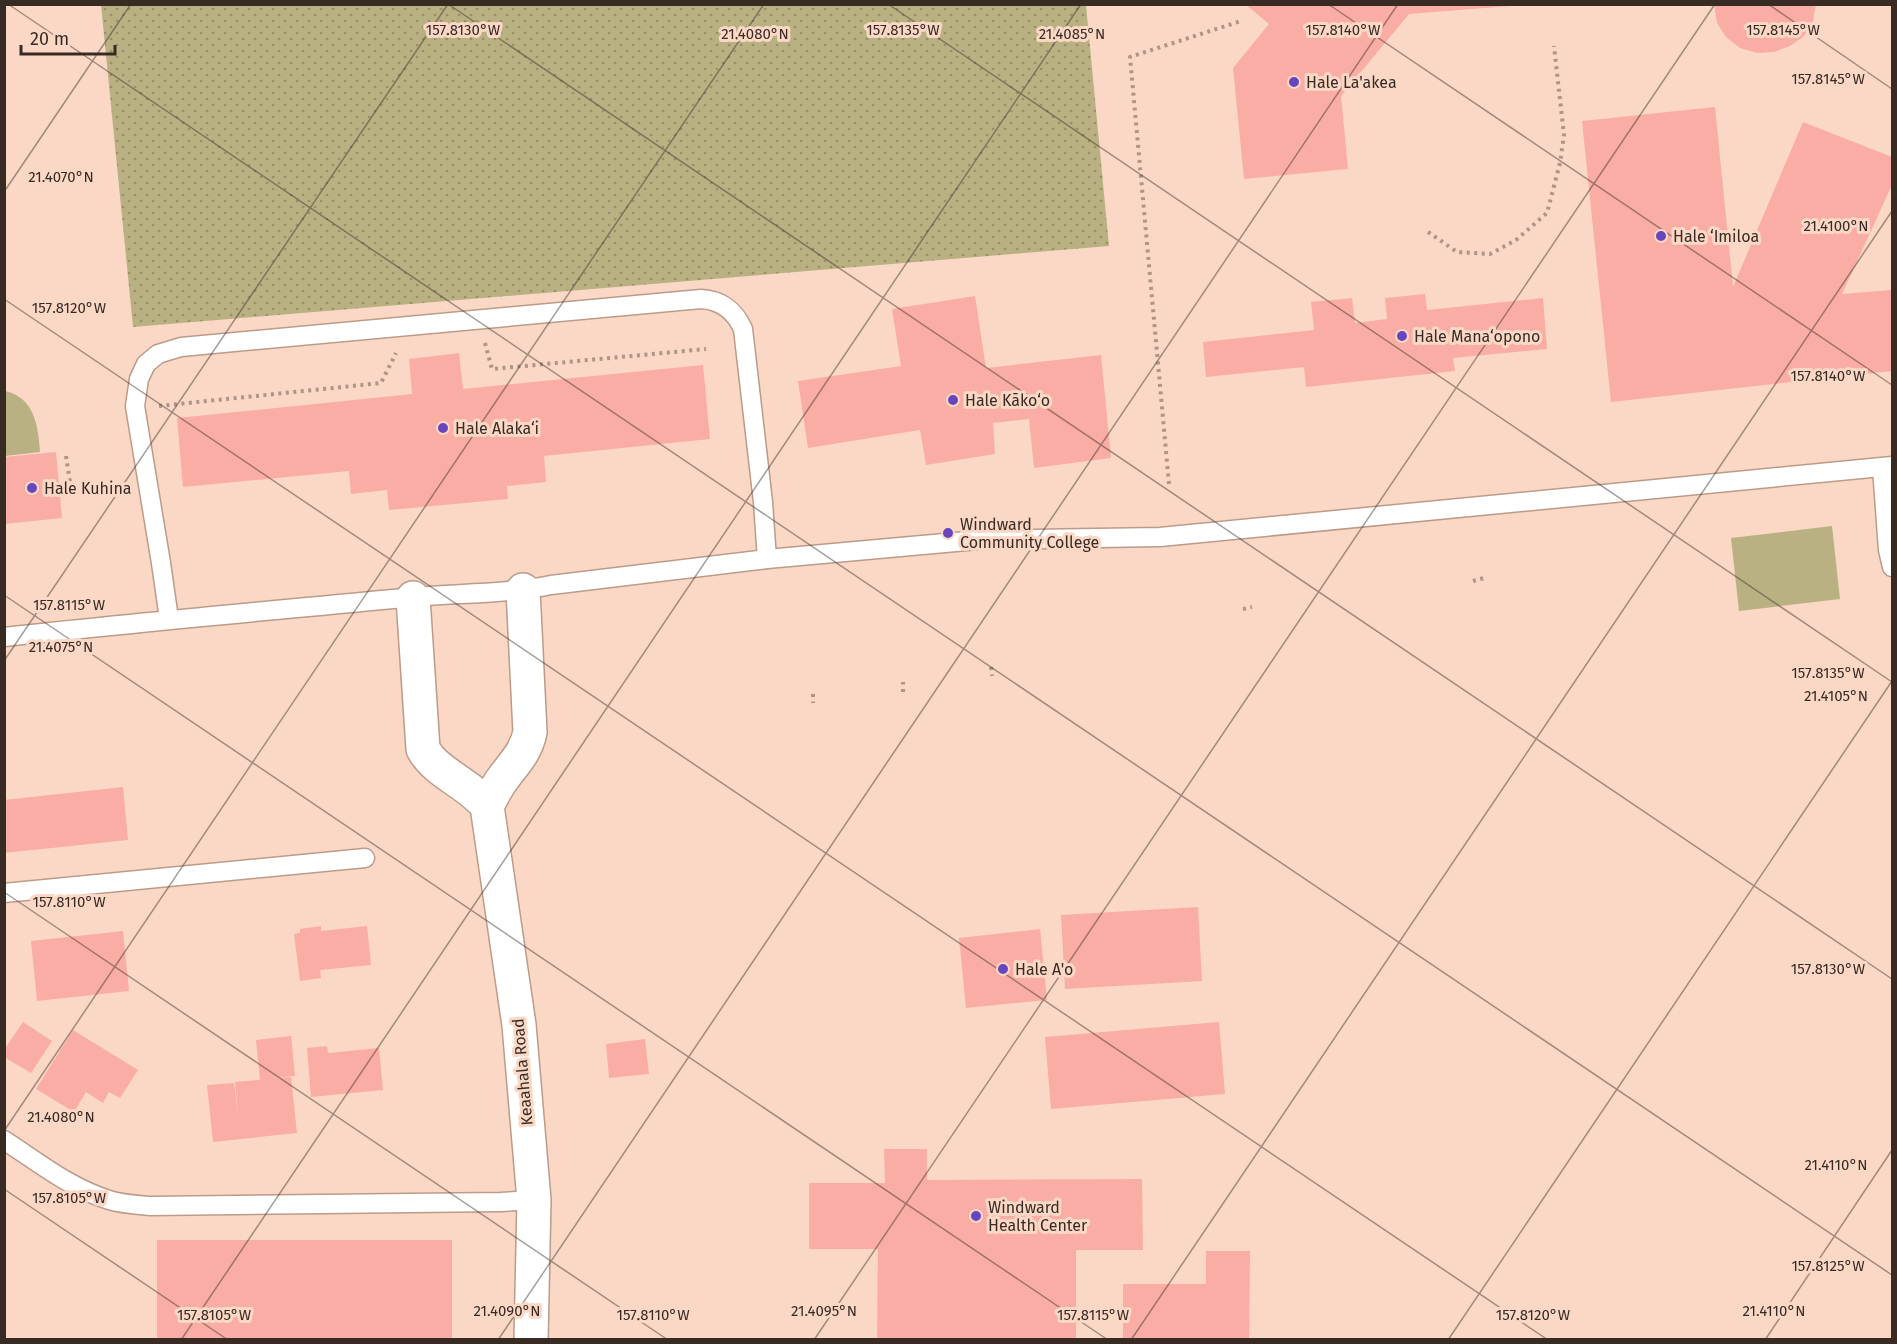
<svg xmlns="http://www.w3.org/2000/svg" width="1897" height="1344" font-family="'Fira Sans',sans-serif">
  <defs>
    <pattern id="grass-dots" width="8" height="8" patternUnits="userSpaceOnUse" patternTransform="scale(1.5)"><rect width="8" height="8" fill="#bab183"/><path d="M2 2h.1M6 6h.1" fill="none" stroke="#98906b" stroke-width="1.8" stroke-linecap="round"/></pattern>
  </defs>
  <rect width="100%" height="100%" fill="#fad8c5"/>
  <polygon fill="url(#grass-dots)" points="101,5 1086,5 1109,246 133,327"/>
  <g fill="#bab183">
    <path d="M5,391C35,398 38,426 40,452L5,456Z"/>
    <polygon points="1832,526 1840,599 1739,611 1731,538"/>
  </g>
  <g fill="#faada4">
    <polygon points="1245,4 1510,4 1510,6 1409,14 1341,96 1348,169 1244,179 1233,68 1269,24"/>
    <polygon points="1714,4 1816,4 1813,21 1804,36 1790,46 1774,52 1757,53 1740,48 1726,37 1717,23"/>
    <polygon points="1715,107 1733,287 1803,122 1892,157 1892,185 1842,294 1892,290 1892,371 1611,402 1582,121"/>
    <polygon points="1425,294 1427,310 1543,298 1547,349 1453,358 1455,371 1306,387 1304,367 1206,377 1203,342 1314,330 1311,302 1352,298 1355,323 1387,319 1385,298"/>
    <polygon points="975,296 986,368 1101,355 1111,458 1034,468 1029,419 993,423 995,454 926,465 920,430 808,448 798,381 901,366 892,309"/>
    <polygon points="459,353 463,389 703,365 710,439 544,456 546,482 507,486 508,499 389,510 387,490 351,494 349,471 183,487 177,418 412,394 409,359"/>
    <polygon points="56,452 62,518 4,524 4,457"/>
    <polygon points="123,787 128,840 4,853 4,800"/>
    <polygon points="1198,907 1202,981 1065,989 1061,915"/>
    <polygon points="321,926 321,931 367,926 371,965 320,970 321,978 300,981 294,934 300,933 300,929"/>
    <polygon points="1040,929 1047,1000 966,1008 959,938"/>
    <polygon points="123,931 129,991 37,1001 31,941"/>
    <polygon points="23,1022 52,1041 31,1073 4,1057 4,1050"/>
    <polygon points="1219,1022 1225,1094 1051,1109 1045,1037"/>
    <polygon points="73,1030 138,1070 120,1098 109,1092 103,1103 86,1092 74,1112 36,1089"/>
    <polygon points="291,1036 295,1076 269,1078 291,1077 297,1133 213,1142 207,1085 234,1083 238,1113 235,1082 260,1080 256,1040"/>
    <polygon points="645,1039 649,1074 609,1078 606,1044"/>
    <polygon points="327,1046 328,1053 379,1048 383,1090 311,1097 307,1048"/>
    <polygon points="884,1149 927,1149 927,1180 1142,1179 1143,1250 1076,1250 1076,1340 877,1340 878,1249 809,1249 809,1183 885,1183"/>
    <rect x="157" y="1240" width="295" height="100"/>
    <polygon points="1206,1251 1250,1251 1249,1340 1123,1340 1123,1284 1206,1284"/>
  </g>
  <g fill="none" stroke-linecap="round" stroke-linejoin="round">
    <g stroke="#bb9b89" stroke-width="21">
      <g id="service">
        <polyline points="1882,468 1888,550 1892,567"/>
        <path d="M169,619L161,563L135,406L139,379L146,364L158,354L181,347L701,299C721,300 735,311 743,329L763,502L767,559"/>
        <path d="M4,637C141,622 278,610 414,597C460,593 506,594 551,585L767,559L978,540L1160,537L1892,466"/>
        <polyline points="4,893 365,858"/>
        <path d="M4,1140C38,1162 70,1188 109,1200C122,1204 137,1205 150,1206L501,1202L534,1200"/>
      </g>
    </g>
    <g stroke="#bb9b89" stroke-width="36">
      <g id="minor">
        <path d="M413,598L423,749C437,774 469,783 487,806L519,1025L534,1200L531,1340"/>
        <path d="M487,806C492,796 497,786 504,777C515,762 526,752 530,732L523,590"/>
      </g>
    </g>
    <g stroke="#af9587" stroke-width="4" stroke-dasharray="3 4.5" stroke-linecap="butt">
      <polyline points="1428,232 1457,252 1490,254 1516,240 1547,213 1560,163 1564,135 1554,46"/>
      <polyline points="485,343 492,369 706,349"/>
      <polyline points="159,406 381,383 396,353"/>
      <polyline points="66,456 70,482"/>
      <polyline points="1169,484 1130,57 1241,21"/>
      <polyline points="1473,581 1484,578"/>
      <polyline points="1243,609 1252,607"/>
      <polyline points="991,667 992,676"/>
      <polyline points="903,692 903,682"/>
      <polyline points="813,694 813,703"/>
    </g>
    <use href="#service" stroke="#fff" stroke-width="18"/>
    <use href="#minor" stroke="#fff" stroke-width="33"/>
  </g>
  <path fill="none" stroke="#382b24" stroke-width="1.5" stroke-opacity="0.45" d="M8,4L1892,1275M448,4L1892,979M888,4L1892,682M1328,4L1892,385M1768,4L1892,89M4,192L131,4M4,299L1548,1340M4,595L1108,1340M4,661L448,4M4,892L668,1340M4,1131L764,4M4,1189L228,1340M181,1340L1081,4M498,1340L1398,4M814,1340L1715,4M1131,1340L1892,211M1448,1340L1892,681M1765,1340L1892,1150"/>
  <g fill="#6845bd" stroke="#fad8c5" stroke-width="2">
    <circle cx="1294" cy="82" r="6"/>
    <circle cx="1661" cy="236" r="6"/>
    <circle cx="1402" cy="336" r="6"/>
    <circle cx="953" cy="400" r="6"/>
    <circle cx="443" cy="428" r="6"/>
    <circle cx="32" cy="488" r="6"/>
    <circle cx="948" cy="533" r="6"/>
    <circle cx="1003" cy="969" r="6"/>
    <circle cx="976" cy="1216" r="6"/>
  </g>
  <g text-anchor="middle" stroke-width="6" stroke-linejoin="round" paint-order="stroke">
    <g font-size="16" fill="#382b24" stroke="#fad8c5" text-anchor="start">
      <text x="1306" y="88">Hale La'akea</text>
      <text x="1673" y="242">Hale ‘Imiloa</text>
      <text x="1414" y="342">Hale Mana‘opono</text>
      <text x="965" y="406">Hale Kāko‘o</text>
      <text x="455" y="434">Hale Alaka‘i</text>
      <text x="44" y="494">Hale Kuhina</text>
      <text x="960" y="530">Windward<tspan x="960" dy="18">Community College</tspan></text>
      <text x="1015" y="975">Hale A'o</text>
      <text x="988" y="1213">Windward<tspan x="988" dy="18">Health Center</tspan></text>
    </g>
    <g font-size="16" fill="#382b24" stroke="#fad8c5">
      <text transform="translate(522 1072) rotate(-95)" y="6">Keaahala Road</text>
    </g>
  </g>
  <g font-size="15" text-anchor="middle" fill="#382b24" stroke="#fad8c5" stroke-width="6" stroke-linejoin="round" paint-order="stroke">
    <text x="463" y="35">157.8130°W</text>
    <text x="903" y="35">157.8135°W</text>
    <text x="1343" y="35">157.8140°W</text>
    <text x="1783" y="35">157.8145°W</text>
    <text x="755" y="39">21.4080°N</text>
    <text x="1072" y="39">21.4085°N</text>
    <text x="1828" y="84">157.8145°W</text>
    <text x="61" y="182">21.4070°N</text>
    <text x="1836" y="231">21.4100°N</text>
    <text x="69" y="313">157.8120°W</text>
    <text x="1828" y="381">157.8140°W</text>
    <text x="69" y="610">157.8115°W</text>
    <text x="61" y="652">21.4075°N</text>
    <text x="1828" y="678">157.8135°W</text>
    <text x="1836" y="701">21.4105°N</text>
    <text x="69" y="907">157.8110°W</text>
    <text x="1828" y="974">157.8130°W</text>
    <text x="61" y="1122">21.4080°N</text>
    <text x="1836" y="1170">21.4110°N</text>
    <text x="69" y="1203">157.8105°W</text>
    <text x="1828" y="1271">157.8125°W</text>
    <text x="507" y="1316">21.4090°N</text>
    <text x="824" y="1316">21.4095°N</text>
    <text x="1774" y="1316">21.4110°N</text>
    <text x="214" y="1320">157.8105°W</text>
    <text x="653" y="1320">157.8110°W</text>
    <text x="1093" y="1320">157.8115°W</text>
    <text x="1533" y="1320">157.8120°W</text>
  </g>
  <rect width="1897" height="1344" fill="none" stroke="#382b24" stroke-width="12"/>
  <path d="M21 45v9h94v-9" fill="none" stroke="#382b24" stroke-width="3"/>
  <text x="30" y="45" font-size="18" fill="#382b24" stroke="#fad8c5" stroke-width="4.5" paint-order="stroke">20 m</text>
</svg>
